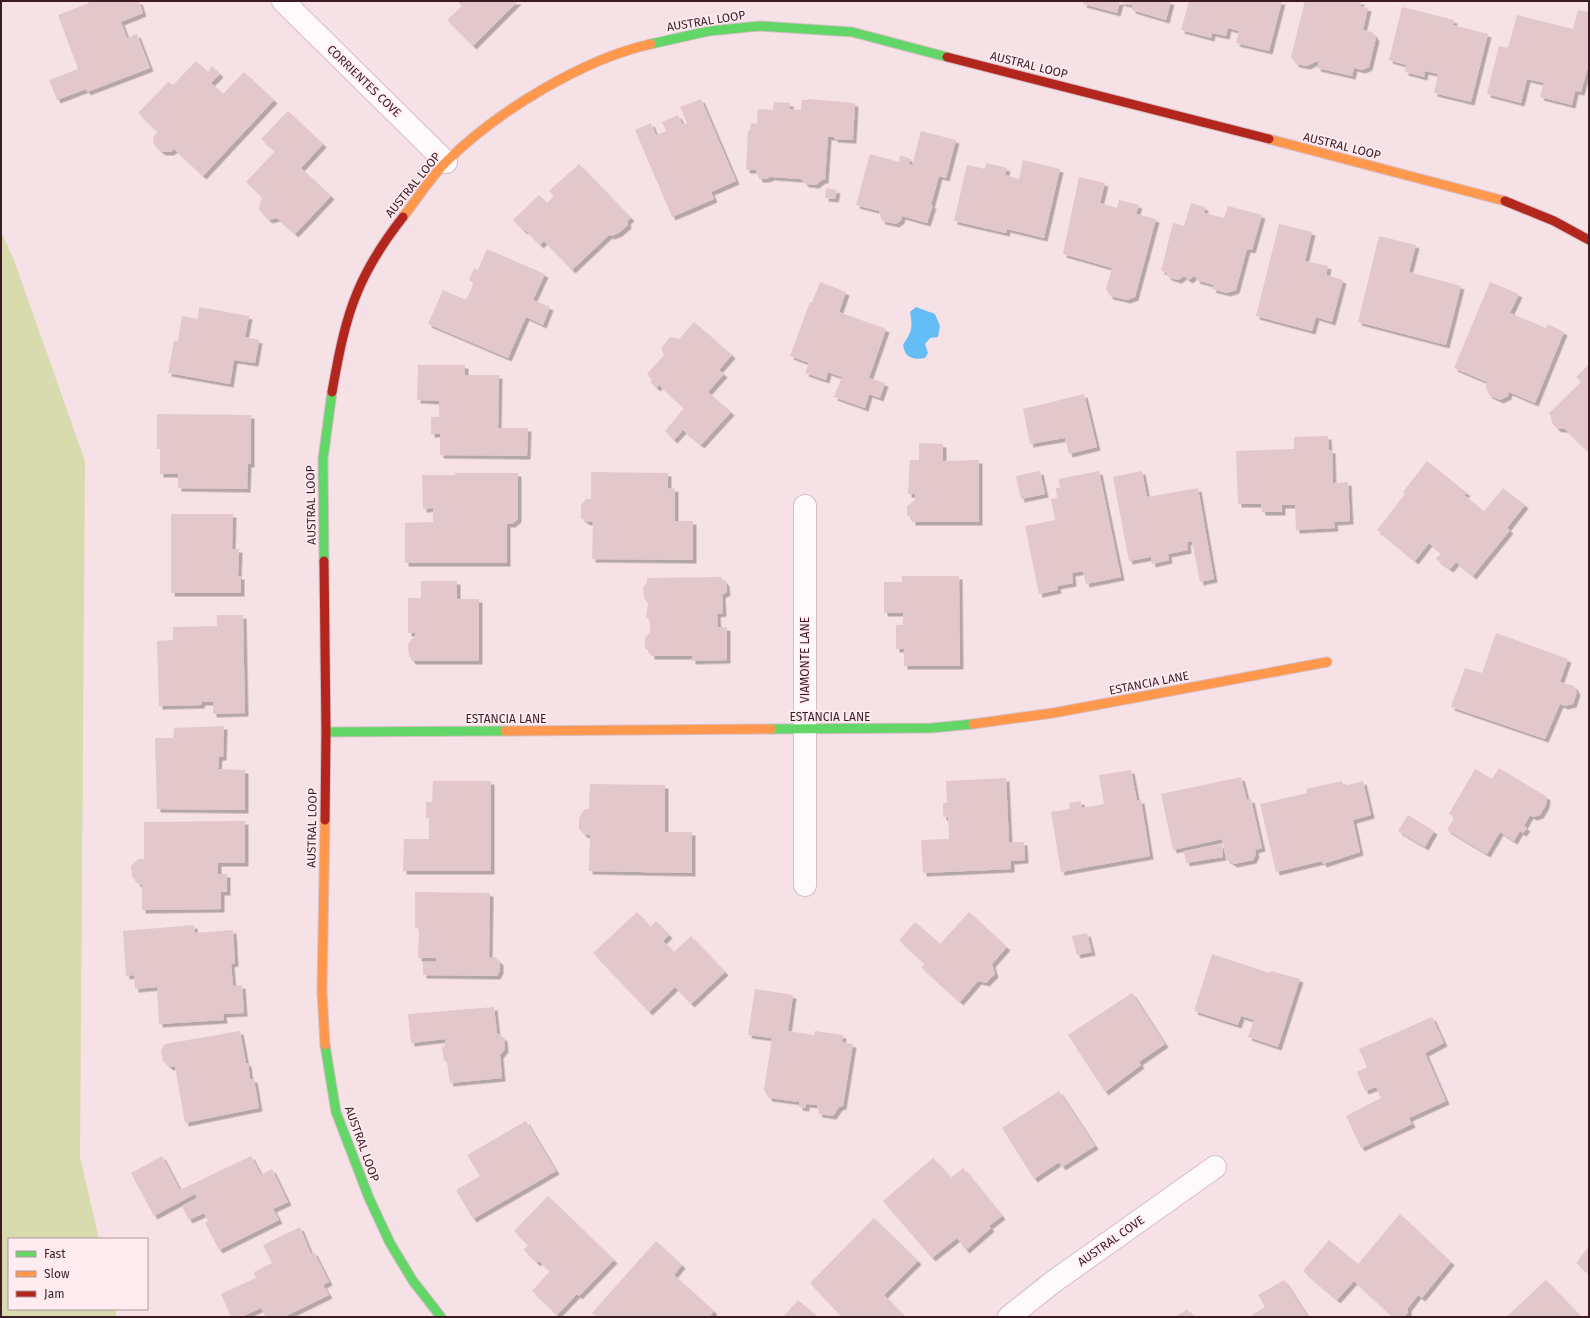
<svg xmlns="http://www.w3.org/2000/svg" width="1590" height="1318" font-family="'Fira Sans',sans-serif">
  <defs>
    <filter id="shadow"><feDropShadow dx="3.5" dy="3.5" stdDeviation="0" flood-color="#0004"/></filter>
  </defs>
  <rect width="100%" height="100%" fill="#f6e1e6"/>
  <polygon fill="#d7dbad" points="1,232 14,260 85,461 80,1157 99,1239 9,1239 9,1309 115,1309 117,1317 1,1317"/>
  <path fill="#65bdf6" d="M916,307L935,314L940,326L938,337L930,338L925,344L928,353L925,358C913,360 905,358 903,345C912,331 913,328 910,312Z"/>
  <g fill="#e2c8ca" filter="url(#shadow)">
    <polygon points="88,1 139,1 143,13 121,22 127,38 137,34 150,68 87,92 86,89 57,100 49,80 78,69 58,15 89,3"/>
    <polygon points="457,1 518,1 473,46 447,20 462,6"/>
    <polygon points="1084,1 1171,1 1166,20 1132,10 1133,5 1123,3 1120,2 1117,13 1083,4"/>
    <polygon points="1189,1 1282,1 1269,51 1236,43 1239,31 1228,28 1226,36 1212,33 1211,38 1181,30"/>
    <polygon points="1305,1 1361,1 1360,6 1368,8 1363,30 1372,32 1376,38 1369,67 1362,70 1354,68 1352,76 1317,68 1319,62 1315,62 1307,66 1296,64 1291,57"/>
    <polygon points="1402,7 1454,20 1453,25 1488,34 1471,102 1434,93 1438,74 1425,71 1424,77 1405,72 1406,65 1389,60"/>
    <polygon points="1578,10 1589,12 1589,63 1581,92 1575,91 1572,105 1540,97 1544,83 1527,79 1521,103 1487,94 1499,46 1508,48 1517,15 1573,29"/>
    <polygon points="196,61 208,72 212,66 220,74 211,83 223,94 244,72 274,100 203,176 174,149 171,152 162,152 154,145 153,137 158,132 138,113 168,82 173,85"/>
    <polygon points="701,99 736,181 711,192 714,199 672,217 635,130 651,123 656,135 666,131 662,122 678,115 683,125 687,123 680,107"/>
    <polygon points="808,99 855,103 853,140 834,139 834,137 828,137 825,180 822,180 816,185 806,184 801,179 772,177 773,176 766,179 759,179 756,170 746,170 748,131 750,131 751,123 757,124 758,109 773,110 774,102 790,103 790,109 801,110 802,100 808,100"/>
    <polygon points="288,111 323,144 301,168 331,196 295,234 277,218 269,220 259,210 260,202 263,198 246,182 275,151 261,139"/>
    <polygon points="921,131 956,140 946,178 939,176 931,205 933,205 927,223 902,216 901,220 896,224 882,221 879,211 856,205 870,154 899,162 900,155 911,159 909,164 912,165"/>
    <polygon points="1023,160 1060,169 1044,238 1007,229 1006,233 954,221 967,165 985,169 986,163 1007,168 1005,175 1019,179"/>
    <polygon points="579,164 631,218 627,221 628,225 619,233 611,236 609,235 572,270 544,241 540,245 525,230 524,231 513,220 539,195 547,203 554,196 549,191"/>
    <polygon points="1079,177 1105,183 1100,203 1117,208 1119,200 1139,205 1136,214 1156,219 1135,297 1127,300 1110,296 1106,289 1112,268 1063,254"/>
    <polygon points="826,188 837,190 835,199 825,198"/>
    <polygon points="1191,203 1205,207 1204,213 1224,218 1228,206 1262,215 1252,250 1247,249 1236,290 1227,293 1212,289 1214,285 1196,280 1197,278 1194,276 1189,280 1184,276 1178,280 1168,277 1166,272 1161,271 1173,223 1184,226"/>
    <polygon points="1279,224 1312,232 1305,261 1328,266 1326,275 1343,280 1332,322 1316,317 1312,331 1256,316"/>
    <polygon points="1379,236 1416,245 1409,272 1461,286 1446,345 1358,322"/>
    <polygon points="487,249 545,274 533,300 550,307 543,325 526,317 508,358 428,324 443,290 466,300 474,283 469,280 474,268 478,270"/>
    <polygon points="820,282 846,292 839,312 886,329 869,378 885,383 880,398 869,394 865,408 834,397 842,377 828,372 826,380 805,373 809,363 790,356 810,302 812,303"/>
    <polygon points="1490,282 1519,294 1510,313 1546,328 1548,324 1564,332 1535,403 1509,392 1508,396 1500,400 1489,395 1486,387 1487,382 1454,368"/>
    <polygon points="199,307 249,316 245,337 259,340 255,363 234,360 230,384 168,373 174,341 178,341 182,316 198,319"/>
    <polygon points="694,322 732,355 719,370 724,374 708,392 731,412 701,445 683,430 674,440 665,431 684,408 659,385 657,388 650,382 652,380 647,374 664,355 661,348 670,337 679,339"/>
    <polygon points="1589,364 1589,453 1565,429 1558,429 1552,423 1551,416 1549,413 1581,382 1576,377"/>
    <polygon points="418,365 465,365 465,375 499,375 498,428 528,428 527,456 440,455 440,434 431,434 431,417 439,417 439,401 417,400"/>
    <polygon points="1084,394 1097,447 1069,454 1065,438 1030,444 1023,409"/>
    <polygon points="157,414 251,415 251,464 248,464 247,489 178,488 178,474 160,474 160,449 157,449"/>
    <polygon points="1328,436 1329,450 1332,450 1333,483 1348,482 1350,521 1334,522 1335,528 1296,530 1295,505 1282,505 1282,512 1262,512 1261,504 1238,504 1236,451 1294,449 1294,437"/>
    <polygon points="919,443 943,444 943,461 979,460 979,522 912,522 912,518 907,515 907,506 915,500 915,494 908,494 910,460 919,460"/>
    <polygon points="1427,461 1467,493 1464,495 1484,511 1503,488 1525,505 1507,528 1510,530 1473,576 1456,562 1450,569 1436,559 1441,553 1429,543 1415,561 1377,530 1405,494 1403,492"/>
    <polygon points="1040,471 1045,494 1021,499 1016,476"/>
    <polygon points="1099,471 1121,577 1086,584 1083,571 1072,573 1073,583 1057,586 1058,590 1039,594 1025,526 1055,520 1051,499 1057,498 1056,488 1060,488 1059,479"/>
    <polygon points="1142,471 1147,497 1198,488 1214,579 1200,582 1192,541 1187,542 1188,550 1168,554 1169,560 1152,564 1151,557 1129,561 1113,477"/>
    <polygon points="591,472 668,473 668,489 675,488 675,521 693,521 693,560 592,559 593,522 587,522 581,518 581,505 586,499 591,499"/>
    <polygon points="455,473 518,473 518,519 512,524 507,524 507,563 405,563 405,523 433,522 433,508 423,509 422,475 455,475"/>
    <polygon points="171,514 233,514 232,549 239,549 238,576 241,576 241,593 171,593"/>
    <polygon points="902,576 959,576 960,666 904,666 904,649 896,649 896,625 903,625 903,613 884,613 884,582 902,582"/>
    <polygon points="721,577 726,583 727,592 722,595 723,613 717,614 718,627 727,627 727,660 692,661 692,656 651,656 651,653 645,648 645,638 650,632 650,618 646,618 648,603 644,598 643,587 647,583 647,578"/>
    <polygon points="421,581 457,581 457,599 479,599 479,661 412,661 409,655 408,645 412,638 415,638 415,633 408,633 408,598 421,598"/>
    <polygon points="217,615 243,615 245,713 213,714 213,702 202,702 201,705 159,706 157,641 173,640 173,627 217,626"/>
    <polygon points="1496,633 1568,659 1560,682 1574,686 1577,692 1573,704 1565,706 1560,704 1545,739 1451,707 1465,668 1482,673"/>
    <polygon points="224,726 223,757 219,757 218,769 245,770 245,810 157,809 155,738 173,738 174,728"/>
    <polygon points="1499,768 1547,797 1546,805 1540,815 1533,817 1530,815 1524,826 1527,828 1523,833 1520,831 1514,841 1500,832 1487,854 1447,830 1455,817 1449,814 1475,769 1492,779"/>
    <polygon points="1131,770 1137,801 1141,800 1150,856 1061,872 1051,812 1070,809 1069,803 1081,801 1082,808 1104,804 1099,775"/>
    <polygon points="1241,777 1247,800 1251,799 1262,848 1255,850 1256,854 1253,860 1234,864 1226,859 1222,839 1173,850 1161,794"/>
    <polygon points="1006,778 1009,842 1024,842 1025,860 1011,861 1011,869 923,873 921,840 949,839 948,817 943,817 943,803 947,803 946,781"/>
    <polygon points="433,781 491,781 491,871 403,871 404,839 429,839 429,818 426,818 426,802 432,802"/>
    <polygon points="1342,781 1344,786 1363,781 1371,815 1353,820 1360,852 1323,864 1322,861 1276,872 1260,804 1307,793 1306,789"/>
    <polygon points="590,784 665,785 665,832 692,832 692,873 589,871 590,835 585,835 579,829 579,818 585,809 589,809"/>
    <polygon points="1408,815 1434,831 1425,847 1398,831"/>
    <polygon points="245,821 245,863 218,863 218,874 227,874 227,892 221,892 221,909 142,910 142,885 139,885 132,877 131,866 138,859 144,859 144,822"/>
    <polygon points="1222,844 1223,857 1186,863 1184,851"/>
    <polygon points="415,892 490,893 489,957 495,957 500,962 500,970 497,976 423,975 423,962 436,962 436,958 418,958 419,928 415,928"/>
    <polygon points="637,912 650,927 656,921 669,935 663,941 674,952 691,936 725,972 691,1004 675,987 649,1012 593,953"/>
    <polygon points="969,912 1007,947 992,964 995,974 986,983 978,981 960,1002 921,967 925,964 899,940 915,922 940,944"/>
    <polygon points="194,925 195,933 233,930 235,963 231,964 233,986 242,985 244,1013 223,1014 224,1020 159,1024 157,987 135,989 134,975 126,976 123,931"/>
    <polygon points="1087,933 1092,952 1077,955 1072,936"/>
    <polygon points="1212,954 1270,973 1271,971 1300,979 1278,1047 1248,1037 1254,1020 1241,1016 1238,1025 1194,1011"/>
    <polygon points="755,989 793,995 788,1031 814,1035 815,1031 843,1035 842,1042 853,1044 843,1106 839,1107 833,1116 819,1114 817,1105 806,1104 806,1108 799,1107 799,1102 769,1098 764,1090 772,1038 748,1035"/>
    <polygon points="1132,993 1165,1044 1139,1062 1141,1065 1105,1092 1068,1035"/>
    <polygon points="494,1007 497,1033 504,1038 505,1049 500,1055 502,1078 450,1083 447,1061 444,1061 442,1047 445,1046 445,1039 411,1043 408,1014"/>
    <polygon points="1432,1017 1444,1043 1425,1053 1446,1101 1409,1118 1412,1124 1361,1148 1346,1116 1381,1098 1376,1087 1365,1091 1357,1072 1367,1067 1359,1049"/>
    <polygon points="240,1031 246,1063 248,1063 250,1079 254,1079 259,1108 185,1123 175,1066 170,1067 163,1061 161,1050 165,1044"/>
    <polygon points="1059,1091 1095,1146 1062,1167 1059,1162 1034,1179 1002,1128"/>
    <polygon points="526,1121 556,1171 473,1219 456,1190 480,1176 467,1155"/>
    <polygon points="162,1156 180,1190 251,1156 261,1175 272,1169 288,1202 273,1209 279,1220 219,1250 205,1223 208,1221 204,1213 189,1220 182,1206 197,1198 195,1194 154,1216 131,1173"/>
    <polygon points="933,1158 951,1178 963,1168 1002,1216 989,1226 991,1228 966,1250 957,1238 932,1258 883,1201"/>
    <polygon points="548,1196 614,1260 579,1296 577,1294 557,1315 532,1291 550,1271 539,1261 537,1263 524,1250 528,1245 514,1231"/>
    <polygon points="1400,1214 1451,1262 1422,1298 1418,1295 1408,1308 1408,1313 1404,1317 1393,1317 1354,1281 1337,1300 1303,1271 1329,1240 1358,1264"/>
    <polygon points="874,1218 918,1261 884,1295 903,1315 901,1317 842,1317 810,1283"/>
    <polygon points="300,1227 311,1254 314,1252 329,1282 323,1285 329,1295 284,1317 266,1317 261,1308 241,1317 231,1317 221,1294 256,1278 254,1272 272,1263 263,1245"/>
    <polygon points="656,1241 682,1265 674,1275 714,1311 709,1317 597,1317 592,1313"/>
    <polygon points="1589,1246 1589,1273 1576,1263"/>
    <polygon points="1284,1280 1308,1317 1253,1317 1252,1315 1265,1307 1258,1295"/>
    <polygon points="1546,1280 1581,1317 1506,1317 1535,1290"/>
    <polygon points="798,1300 818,1317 783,1317"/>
    <polygon points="1187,1309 1193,1317 1175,1317"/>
  </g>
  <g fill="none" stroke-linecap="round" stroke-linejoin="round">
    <g stroke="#d7bec5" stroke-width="24">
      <g id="street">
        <polyline points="283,1 446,162"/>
        <polyline points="805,506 805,885"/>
        <polyline points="1009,1317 1053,1282 1215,1167"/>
      </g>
    </g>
    <g stroke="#d7bec5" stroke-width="11">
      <g id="fast">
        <polyline points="651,44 709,31 760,26 852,32 947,57"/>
        <polyline points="324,561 323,459 332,392"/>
        <polyline points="771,729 932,728 973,724"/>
        <polyline points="326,732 505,731"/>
        <polyline points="325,1045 336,1112 369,1198 390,1243 413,1281 441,1317"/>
      </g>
    </g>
    <g stroke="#d7bec5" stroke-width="11">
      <g id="slow">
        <polyline points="1269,139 1505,201"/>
        <path d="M403,217C417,199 430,178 446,162C496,112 583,59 651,44"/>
        <polyline points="973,724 1053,713 1327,662"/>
        <polyline points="505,731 771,729"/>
        <polyline points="325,1045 322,991 325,820"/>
      </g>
    </g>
    <g stroke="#d7bec5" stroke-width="11">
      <g id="jam">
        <polyline points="947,57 1269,139"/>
        <polyline points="1505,201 1554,221 1589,240"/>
        <path d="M332,392C338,359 344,324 357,293C368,266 385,240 403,217"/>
        <polyline points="324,561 326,732 325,820"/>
      </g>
    </g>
    <use href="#street" stroke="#fefafb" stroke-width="22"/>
    <use href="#fast" stroke="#63d668" stroke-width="9"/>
    <use href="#slow" stroke="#ff974d" stroke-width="9"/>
    <use href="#jam" stroke="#b3261e" stroke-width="9"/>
  </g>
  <g text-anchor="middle" stroke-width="3.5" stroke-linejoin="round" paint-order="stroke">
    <g font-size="12" fill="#3c1b25" stroke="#ffecf0">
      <text transform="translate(706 21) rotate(-9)" y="4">AUSTRAL LOOP</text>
      <text transform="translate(1029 65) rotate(14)" y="4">AUSTRAL LOOP</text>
      <text transform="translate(364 81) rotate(44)" y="4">CORRIENTES COVE</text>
      <text transform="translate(1342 146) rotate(14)" y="4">AUSTRAL LOOP</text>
      <text transform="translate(413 185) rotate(-51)" y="4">AUSTRAL LOOP</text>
      <text transform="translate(311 505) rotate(-91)" y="4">AUSTRAL LOOP</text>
      <text transform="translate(805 660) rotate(-90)" y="4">VIAMONTE LANE</text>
      <text transform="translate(1149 683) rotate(-11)" y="4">ESTANCIA LANE</text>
      <text x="830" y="721">ESTANCIA LANE</text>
      <text x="506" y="723">ESTANCIA LANE</text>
      <text transform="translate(312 828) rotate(-89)" y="4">AUSTRAL LOOP</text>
      <text transform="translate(362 1144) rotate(70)" y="4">AUSTRAL LOOP</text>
      <text transform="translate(1111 1241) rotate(-35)" y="4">AUSTRAL COVE</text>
    </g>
  </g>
  <rect width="1590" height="1318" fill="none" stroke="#3c1b25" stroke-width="4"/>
  <rect x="8" y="1238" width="140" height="72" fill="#ffecf0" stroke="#b1989f"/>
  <rect x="16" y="1251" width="20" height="6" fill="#63d668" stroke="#b1989f"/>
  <text x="44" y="1258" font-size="12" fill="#3c1b25">Fast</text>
  <rect x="16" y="1271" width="20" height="6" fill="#ff974d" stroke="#b1989f"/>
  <text x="44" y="1278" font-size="12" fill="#3c1b25">Slow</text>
  <rect x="16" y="1291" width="20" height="6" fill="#b3261e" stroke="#b1989f"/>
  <text x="44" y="1298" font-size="12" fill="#3c1b25">Jam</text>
</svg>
